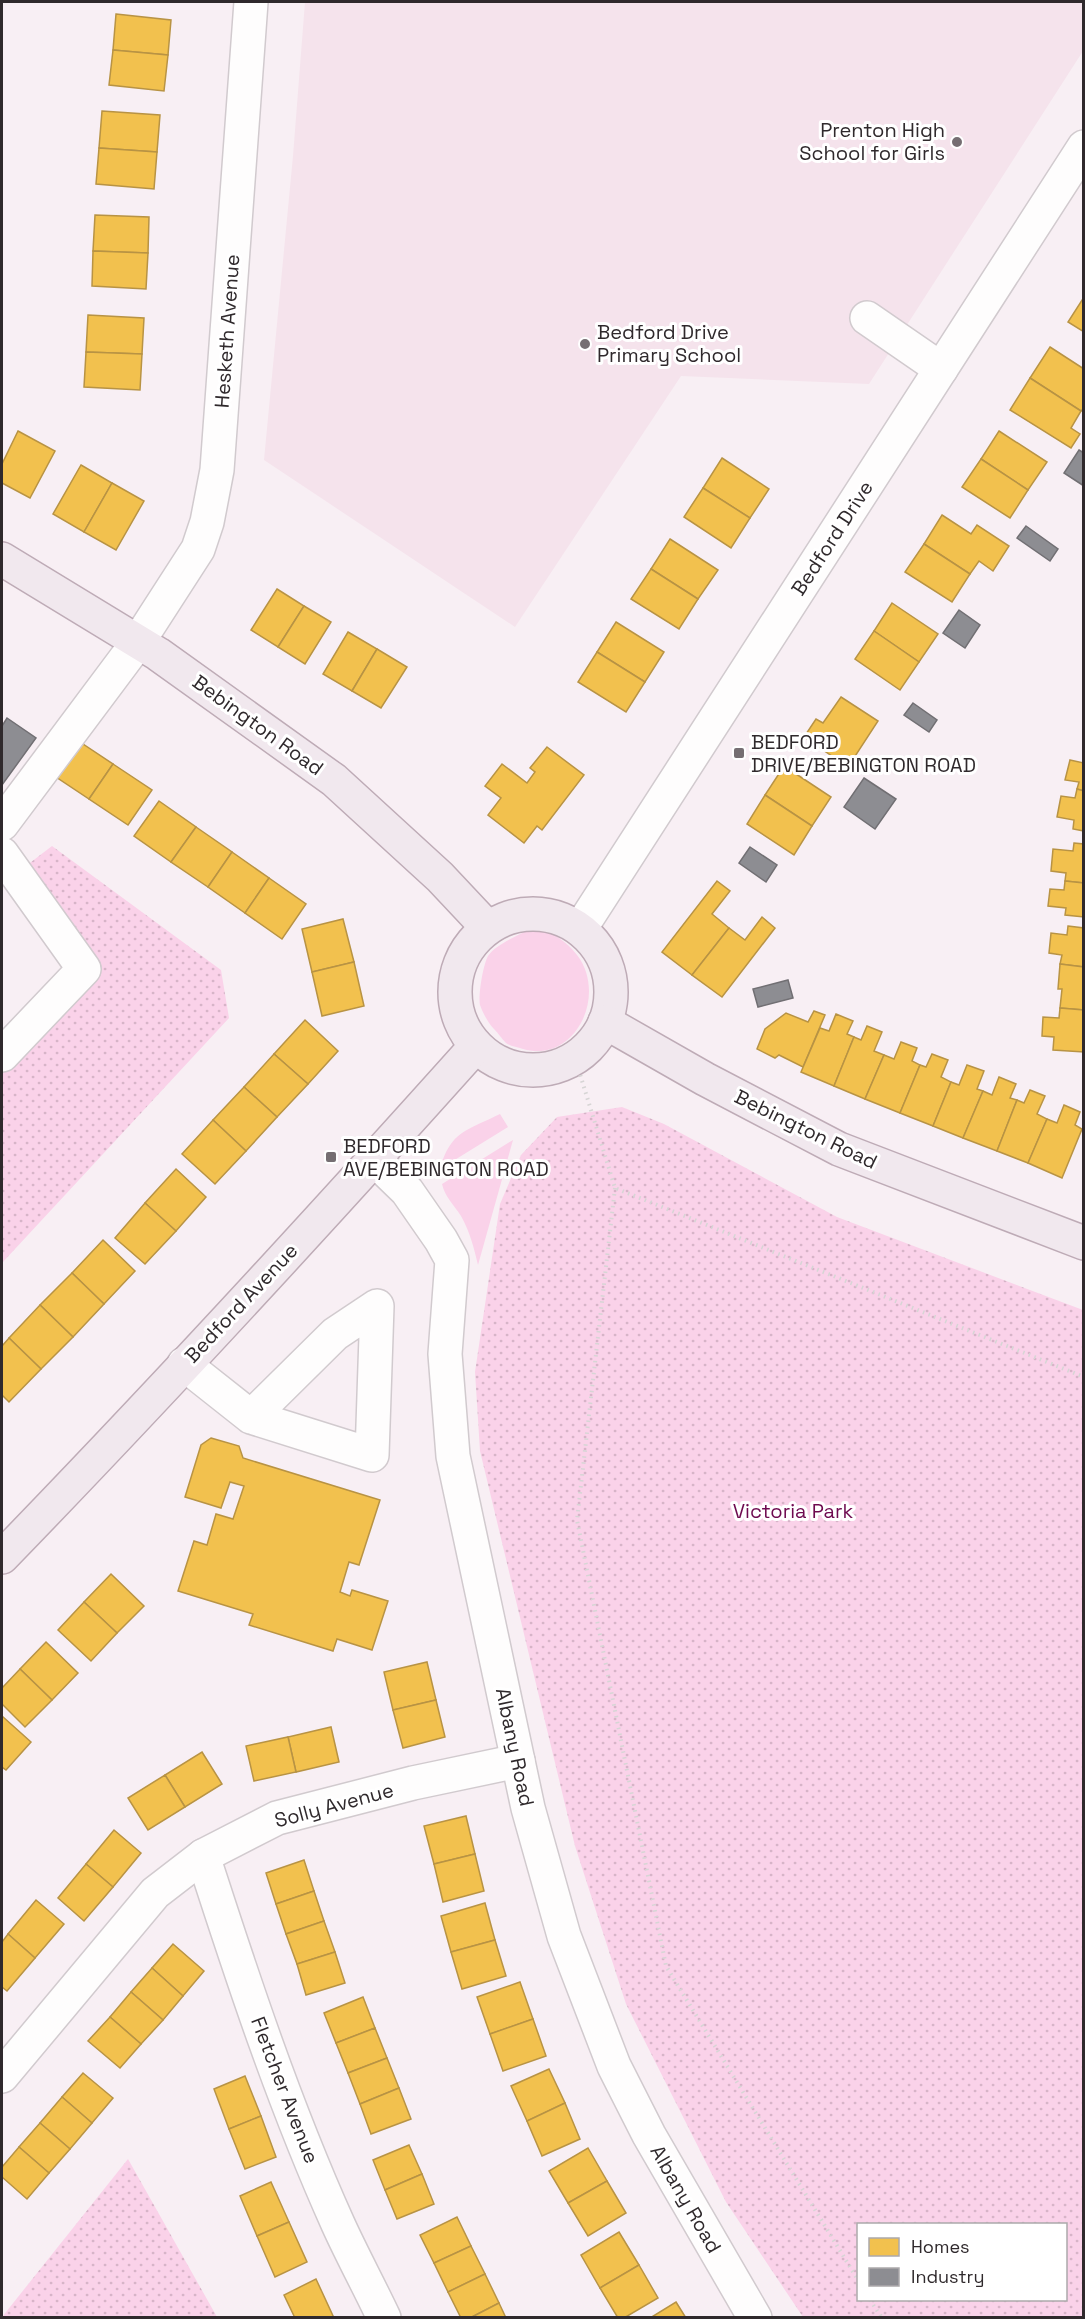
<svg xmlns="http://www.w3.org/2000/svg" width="1085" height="2319" font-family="'Space Grotesk',sans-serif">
  <defs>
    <pattern id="park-dots" width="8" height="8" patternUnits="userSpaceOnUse" patternTransform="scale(1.5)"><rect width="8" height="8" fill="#fad2e9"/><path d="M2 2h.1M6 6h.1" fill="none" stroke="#d7b4c8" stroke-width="1.8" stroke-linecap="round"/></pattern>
  </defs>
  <rect width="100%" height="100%" fill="#f8eff4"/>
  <polygon fill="#f5e3ec" points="305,2 1083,2 1083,51 869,384 681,376 515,627 264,460 293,156"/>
  <g fill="#fad2e9">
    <path d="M526,931C533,932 542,931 549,933C559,936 571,947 577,955C608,995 575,1064 523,1049C517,1047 510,1046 506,1043C502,1039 498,1033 494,1029C488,1023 483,1013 480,1005C478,996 483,965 488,956C495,945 515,937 526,931Z"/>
    <path d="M500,1114L508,1127L440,1169C450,1131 468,1130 500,1114Z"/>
    <path d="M513,1140L478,1265C474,1248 470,1232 461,1216C454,1205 445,1197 442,1184Z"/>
  </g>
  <g fill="url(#park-dots)" fill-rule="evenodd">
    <polygon points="52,846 221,970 229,1018 2,1263 2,1073 86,988 97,957 22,869"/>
    <path d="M622,1107L664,1124L837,1217L1083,1310V2317H803L726,2202L626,2004L575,1846L480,1451L475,1372L500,1204L521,1155L557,1117ZM858,2224H1066V2300H858Z"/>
    <polygon points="128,2159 217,2317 2,2317"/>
  </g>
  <g fill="#f2c14e" stroke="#b89344" stroke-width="1.5">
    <polygon points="116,14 171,20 168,55 113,50"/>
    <polygon points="113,50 168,55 164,91 109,85"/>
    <polygon points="102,111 160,115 157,152 99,148"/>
    <polygon points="99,148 157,152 154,189 96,184"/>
    <polygon points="95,215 149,217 148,253 93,251"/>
    <polygon points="93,251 148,253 146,289 92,286"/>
    <polygon points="1084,297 1084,332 1068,322"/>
    <polygon points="88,315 144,318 142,354 86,352"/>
    <polygon points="1050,347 1084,369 1084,408 1081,411 1030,378"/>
    <polygon points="86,352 142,354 140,390 84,387"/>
    <polygon points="1030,378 1081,411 1071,428 1080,434 1071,448 1010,410"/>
    <polygon points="18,431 55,451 30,498 2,483 2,464"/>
    <polygon points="999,431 1047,462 1028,490 981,459"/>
    <polygon points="722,458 769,489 750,518 703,488"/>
    <polygon points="981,459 1028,490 1010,518 962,487"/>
    <polygon points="81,465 112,483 84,532 53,514"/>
    <polygon points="112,483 144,501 116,550 84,532"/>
    <polygon points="703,488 750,518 731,548 684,517"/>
    <polygon points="942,515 971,534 977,525 1009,546 993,571 979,561 970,574 924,544"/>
    <polygon points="670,539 718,570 698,599 651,569"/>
    <polygon points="924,544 970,574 952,602 905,572"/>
    <polygon points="651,569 698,599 679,629 631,599"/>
    <polygon points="277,589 304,606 278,647 251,630"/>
    <polygon points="892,603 938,634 919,662 874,631"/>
    <polygon points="304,606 331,622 305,664 278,647"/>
    <polygon points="616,622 664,652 645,682 597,652"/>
    <polygon points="874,631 919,662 900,690 855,659"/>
    <polygon points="348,632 377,649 352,691 323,674"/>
    <polygon points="377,649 407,667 381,708 352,691"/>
    <polygon points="597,652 645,682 626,712 578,682"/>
    <polygon points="841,697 878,721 848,767 804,737 816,719 823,723"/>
    <polygon points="74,738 113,764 89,799 50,773"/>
    <polygon points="547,747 584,775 542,830 537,826 524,843 488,815 501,798 485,786 502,764 527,783 535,772 530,768"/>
    <polygon points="1070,760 1084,763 1084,791 1077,789 1079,782 1065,780"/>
    <polygon points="113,764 152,790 128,825 89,799"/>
    <polygon points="784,766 831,797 812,826 765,795"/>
    <polygon points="1077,789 1084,791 1084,831 1073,829 1074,820 1057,817 1061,796 1075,798"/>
    <polygon points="765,795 812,826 794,855 747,824"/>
    <polygon points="159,801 196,827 171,862 134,836"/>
    <polygon points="196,827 232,852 208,887 171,862"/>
    <polygon points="1074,843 1084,844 1084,883 1065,881 1066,873 1051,871 1053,849 1073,851"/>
    <polygon points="232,852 269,878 245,913 208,887"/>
    <polygon points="269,878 306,904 282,939 245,913"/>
    <polygon points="717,881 730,891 712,914 729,928 692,975 662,952"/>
    <polygon points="1065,881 1084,883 1084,917 1065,915 1066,908 1048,906 1050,889 1064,890"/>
    <polygon points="762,917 775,928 722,997 692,975 729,928 745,940"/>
    <polygon points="343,919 354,962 312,972 302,929"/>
    <polygon points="1068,926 1084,928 1084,967 1060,964 1062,955 1049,953 1051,933 1067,935"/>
    <polygon points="354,962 364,1006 322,1016 312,972"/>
    <polygon points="1060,964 1084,967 1084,1010 1060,1008 1062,989 1058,989"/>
    <polygon points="1060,1008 1084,1010 1084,1052 1053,1050 1054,1037 1042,1036 1043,1017 1059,1018"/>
    <polygon points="814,1011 825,1015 803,1067 779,1055 775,1058 757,1049 765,1029 786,1013 808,1022"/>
    <polygon points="836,1014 853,1021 847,1034 854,1037 834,1086 801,1072 820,1028 829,1031"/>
    <polygon points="305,1020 338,1051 308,1084 274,1054"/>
    <polygon points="867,1026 882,1032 874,1051 884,1055 865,1099 834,1086 854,1037 861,1040"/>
    <polygon points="901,1042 917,1048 912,1061 920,1065 900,1113 865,1099 884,1055 894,1059"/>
    <polygon points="274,1054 308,1084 277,1117 244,1087"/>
    <polygon points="932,1054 948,1060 941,1077 951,1082 933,1126 900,1113 920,1065 926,1067"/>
    <polygon points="967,1065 984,1071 977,1089 983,1091 963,1138 933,1126 951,1082 959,1085"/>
    <polygon points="999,1077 1016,1084 1010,1098 1017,1100 997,1151 963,1138 983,1091 992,1095"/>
    <polygon points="244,1087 277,1117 246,1151 213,1120"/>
    <polygon points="1030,1090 1045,1096 1037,1114 1047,1119 1028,1163 997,1151 1017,1100 1024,1103"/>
    <polygon points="1064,1105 1080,1112 1075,1125 1082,1129 1062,1178 1028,1163 1047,1119 1057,1123"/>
    <polygon points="213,1120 246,1151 215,1184 182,1154"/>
    <polygon points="176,1169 206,1197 176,1231 145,1203"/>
    <polygon points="145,1203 176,1231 145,1264 115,1238"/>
    <polygon points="103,1240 135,1271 104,1304 72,1273"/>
    <polygon points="72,1273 104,1304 73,1337 40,1305"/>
    <polygon points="40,1305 73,1337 41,1369 9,1338"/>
    <polygon points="9,1338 41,1369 9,1402 2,1395 2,1346"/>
    <polygon points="211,1438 239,1446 243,1458 380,1500 359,1565 349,1562 340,1592 350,1596 352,1590 388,1601 372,1650 337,1639 333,1651 249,1625 253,1614 178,1591 194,1541 207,1545 216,1514 233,1519 244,1486 230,1482 221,1508 185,1497 201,1445"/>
    <polygon points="111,1574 144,1606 117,1633 84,1602"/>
    <polygon points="84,1602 117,1633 91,1661 58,1630"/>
    <polygon points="46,1642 78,1673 52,1700 20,1669"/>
    <polygon points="427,1662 436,1700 393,1710 384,1672"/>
    <polygon points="20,1669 52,1700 25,1727 2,1704 2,1688"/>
    <polygon points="436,1700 445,1737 403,1748 393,1710"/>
    <polygon points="2,1716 31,1742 6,1770 2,1767"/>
    <polygon points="331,1727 339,1762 296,1772 288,1737"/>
    <polygon points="288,1737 296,1772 254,1781 246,1746"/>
    <polygon points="202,1752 222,1784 185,1807 165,1775"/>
    <polygon points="165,1775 185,1807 148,1830 128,1798"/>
    <polygon points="466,1816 475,1854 434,1864 424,1826"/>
    <polygon points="114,1830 141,1853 113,1887 86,1864"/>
    <polygon points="475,1854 484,1891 443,1902 434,1864"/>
    <polygon points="304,1860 314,1891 276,1904 266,1873"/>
    <polygon points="86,1864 113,1887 84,1921 58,1898"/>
    <polygon points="314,1891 324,1921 286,1934 276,1904"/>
    <polygon points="36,1900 64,1924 35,1958 8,1934"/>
    <polygon points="485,1903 495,1940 451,1952 441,1916"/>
    <polygon points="324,1921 335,1952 297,1964 286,1934"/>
    <polygon points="8,1934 35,1958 7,1991 2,1987 2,1942"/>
    <polygon points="495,1940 506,1976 462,1989 451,1952"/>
    <polygon points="173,1944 204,1971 183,1996 152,1968"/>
    <polygon points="335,1952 345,1983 306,1995 297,1964"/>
    <polygon points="152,1968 183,1996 163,2020 131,1992"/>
    <polygon points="520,1982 533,2019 490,2034 477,1997"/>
    <polygon points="131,1992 163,2020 141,2044 110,2017"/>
    <polygon points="363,1997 375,2028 336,2043 324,2013"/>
    <polygon points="110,2017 141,2044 120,2068 88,2041"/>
    <polygon points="533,2019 546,2056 503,2071 490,2034"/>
    <polygon points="375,2028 387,2058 348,2073 336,2043"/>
    <polygon points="387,2058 399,2088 360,2104 348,2073"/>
    <polygon points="549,2069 565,2103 527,2121 511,2086"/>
    <polygon points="83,2073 113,2098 92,2123 62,2097"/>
    <polygon points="245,2076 261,2116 229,2129 214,2089"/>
    <polygon points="399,2088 411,2119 371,2134 360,2104"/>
    <polygon points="62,2097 92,2123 70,2149 40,2123"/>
    <polygon points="565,2103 580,2139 542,2156 527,2121"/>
    <polygon points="261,2116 276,2157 245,2169 229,2129"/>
    <polygon points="40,2123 70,2149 49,2173 19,2147"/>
    <polygon points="409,2145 422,2174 385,2190 373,2160"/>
    <polygon points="19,2147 49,2173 27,2199 2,2177 2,2167"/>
    <polygon points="588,2148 607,2181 568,2203 549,2171"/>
    <polygon points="422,2174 434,2204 397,2219 385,2190"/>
    <polygon points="607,2181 626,2213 588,2236 568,2203"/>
    <polygon points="271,2182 289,2222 257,2236 240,2196"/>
    <polygon points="457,2217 471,2246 434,2263 420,2235"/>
    <polygon points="289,2222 307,2262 275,2277 257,2236"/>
    <polygon points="619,2232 639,2265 600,2288 581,2255"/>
    <polygon points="471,2246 485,2274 448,2292 434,2263"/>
    <polygon points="639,2265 658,2298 624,2318 618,2318 600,2288"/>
    <polygon points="485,2274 499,2303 470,2318 461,2318 448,2292"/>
    <polygon points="316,2279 334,2318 295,2318 284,2295"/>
    <polygon points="676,2302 686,2318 650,2318"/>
    <polygon points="499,2303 506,2318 470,2318"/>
  </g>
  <g fill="#8d8d92" stroke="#716f73" stroke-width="1.5">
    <polygon points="1079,450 1084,453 1084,486 1064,473"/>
    <polygon points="1026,526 1058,549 1050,561 1017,538"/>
    <polygon points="959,610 980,625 965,648 943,633"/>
    <polygon points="913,703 937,720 929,732 904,715"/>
    <polygon points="7,718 36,738 2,785 2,726"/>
    <polygon points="864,778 896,799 875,829 844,807"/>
    <polygon points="750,847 777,865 766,882 739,863"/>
    <polygon points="788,980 793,998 758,1007 753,989"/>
  </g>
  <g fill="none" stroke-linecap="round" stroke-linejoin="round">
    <g stroke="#d1cace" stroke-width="36">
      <g id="minor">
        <polyline points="867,318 941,369"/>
        <polyline points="2,824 138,642 198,549 207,522 217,470 251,2"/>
        <polyline points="2,854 84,969 2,1055"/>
        <polyline points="580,929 1084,147"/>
        <polyline points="374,1159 407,1191 441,1240 452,1260 445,1354 453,1456 528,1808 564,1936 614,2066 649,2135 755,2318"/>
        <polyline points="184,1364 251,1417 372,1455 377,1306 335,1334 251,1417"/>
        <path d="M203,1856C243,1980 284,2104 338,2224C352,2255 369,2286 384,2318"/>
        <polyline points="2,2076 155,1893 203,1856 277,1818 413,1783 518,1761"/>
      </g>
    </g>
    <g stroke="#beabb6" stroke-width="36">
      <g id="major">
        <polyline points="2,559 158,654 334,780 440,877 487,927"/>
        <circle cx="533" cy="992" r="78"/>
        <polyline points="605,1022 705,1079 839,1149 1084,1243"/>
        <path d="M2,1557C164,1390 321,1219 476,1046"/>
      </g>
    </g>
    <g stroke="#d7d5d5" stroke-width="4" stroke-dasharray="1.5 4.5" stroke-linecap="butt">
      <polyline points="575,1058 615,1188 1084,1377"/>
      <polyline points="615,1188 577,1520 666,1966 858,2280"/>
      <polyline points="870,2300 882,2318"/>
    </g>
    <use href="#minor" stroke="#fefdfd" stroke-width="33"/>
    <use href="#major" stroke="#f1e8ee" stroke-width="33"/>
  </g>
  <g fill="#756e72" stroke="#fff" stroke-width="2">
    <circle cx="957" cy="142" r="6"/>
    <circle cx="585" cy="344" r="6"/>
    <rect x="733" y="747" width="12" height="12" rx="3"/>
    <rect x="325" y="1151" width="12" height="12" rx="3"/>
  </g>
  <g text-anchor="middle" stroke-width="6" stroke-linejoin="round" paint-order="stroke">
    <g font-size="20" fill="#2f292c" stroke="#fff" text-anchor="start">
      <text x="945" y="137" text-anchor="end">Prenton High<tspan x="945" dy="23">School for Girls</tspan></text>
      <text x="597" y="339">Bedford Drive<tspan x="597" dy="23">Primary School</tspan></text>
      <text x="751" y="749">BEDFORD<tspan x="751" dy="23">DRIVE/BEBINGTON ROAD</tspan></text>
      <text x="343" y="1153">BEDFORD<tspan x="343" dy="23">AVE/BEBINGTON ROAD</tspan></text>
    </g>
    <g font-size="20" fill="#2f292c" stroke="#fff">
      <text transform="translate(227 331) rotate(-86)" y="7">Hesketh Avenue</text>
      <text transform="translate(832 538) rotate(-57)" y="7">Bedford Drive</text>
      <text transform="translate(258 725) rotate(36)" y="7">Bebington Road</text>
      <text transform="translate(806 1129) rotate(26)" y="7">Bebington Road</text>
      <text transform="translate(241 1303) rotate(-47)" y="7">Bedford Avenue</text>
      <text transform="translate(515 1747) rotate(78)" y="7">Albany Road</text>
      <text transform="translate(334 1805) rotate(-15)" y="7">Solly Avenue</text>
      <text transform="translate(285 2090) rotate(69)" y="7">Fletcher Avenue</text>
      <text transform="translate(686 2199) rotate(60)" y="7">Albany Road</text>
    </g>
    <g font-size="20" fill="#6e0a50" stroke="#fff">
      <text x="793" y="1518">Victoria Park</text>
    </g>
  </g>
  <rect width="1085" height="2319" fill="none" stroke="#2f292c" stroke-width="6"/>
  <rect x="857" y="2223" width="210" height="78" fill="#ffffff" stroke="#aca9ab" stroke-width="1.5"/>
  <rect x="869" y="2238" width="30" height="18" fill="#f2c14e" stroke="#aca9ab" stroke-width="1.5"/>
  <text x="911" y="2253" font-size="18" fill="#2f292c">Homes</text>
  <rect x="869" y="2268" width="30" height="18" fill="#8d8d92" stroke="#aca9ab" stroke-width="1.5"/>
  <text x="911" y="2283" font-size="18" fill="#2f292c">Industry</text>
</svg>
